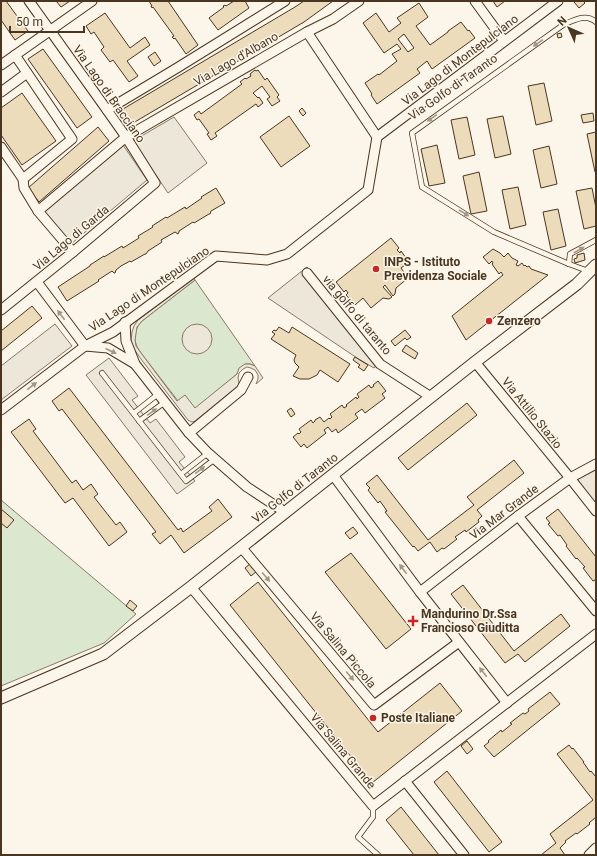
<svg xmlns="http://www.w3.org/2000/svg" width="597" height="856" font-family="Roboto,sans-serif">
  <rect width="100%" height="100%" fill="#fbf6e9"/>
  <g fill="#dce7d0" stroke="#887966">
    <path d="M195,280L255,366L250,364H245L237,374L195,409L178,401L141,353C133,342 132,332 142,321Z"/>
    <polygon points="1,500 136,614 104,643 1,686"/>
  </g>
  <g fill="#ede7d9" stroke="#887966">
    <polygon points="174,117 207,163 168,193 133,141"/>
    <polygon points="123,145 147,180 71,244 43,212"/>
    <polygon points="307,267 381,359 374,368 357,358 268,298"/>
    <polygon points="194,278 195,280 142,321 137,327 135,340 136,346 141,353 177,401 185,395 195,408 237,374 239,368 245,364 250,364 255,366 263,378 256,384 258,379 258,375 255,370 251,368 247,367 243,369 239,373 238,378 239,382 238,386 200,417 195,421 192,422 188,420 141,359 132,346 131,340 132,332 134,326 138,320"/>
    <polygon points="55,324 72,346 1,400 1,366"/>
    <circle cx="197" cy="339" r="15"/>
    <polygon points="109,358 138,396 132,400 150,423 156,419 185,457 179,462 195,481 177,494 86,375"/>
    <polygon points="596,464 596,511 570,478"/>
  </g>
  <g fill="#ecdcbc" stroke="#4a3520" fill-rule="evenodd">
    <polygon points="1,1 6,1 28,31 15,40 1,20"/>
    <polygon points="56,1 70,1 61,7"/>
    <polygon points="149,1 168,1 198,45 186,54 175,38 174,39 172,37 174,36 153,7 152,8 151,6 152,6"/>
    <polygon points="234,1 245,1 249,8 218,30 209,18 224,7 223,6 225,5 226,6"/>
    <polygon points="304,1 333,1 304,22 128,126 118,112 295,7"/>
    <polygon points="493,1 505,1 497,7"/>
    <polygon points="575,1 583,1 585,3 579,8 574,2"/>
    <path d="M419,3L428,17L416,26L430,45L448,32V31L461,22L468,31L469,30L475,38L432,69L427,61L417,69L420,73L377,104L371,95L372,94L365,83L378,74L379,75L397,61L392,54L401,49L397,44L384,53L363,23L376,13L389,32L401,23L397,18ZM404,34L414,48L408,52L398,39Z"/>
    <polygon points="105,13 130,48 145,37 150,45 127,61 138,76 129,82 113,60 110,62 101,50 104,47 94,32 91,34 86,26"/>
    <polygon points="561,33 562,37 558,38 557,34"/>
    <polygon points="43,49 92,117 77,128 28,59"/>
    <polygon points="155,52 161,61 154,66 148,57"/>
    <polygon points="255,70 256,71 258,70 265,80 267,78 279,95 277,97 280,101 272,106 267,99 270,97 262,86 253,93 258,98 259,97 263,103 258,107 256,104 215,133 217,136 211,140 207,134 209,133 199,119 197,120 194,115 199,111 201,114 242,84 240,82 245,78 246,79 251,76 250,74"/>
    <polygon points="544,83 552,121 536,125 528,86"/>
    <polygon points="22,93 56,141 22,165 1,135 1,108"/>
    <polygon points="302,108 306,113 303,116 299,111"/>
    <polygon points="593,113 594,121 583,123 581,115"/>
    <polygon points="289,116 310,146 281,167 260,137"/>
    <polygon points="503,116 511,154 495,158 487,119"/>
    <polygon points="467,117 475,155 459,159 451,120"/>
    <polygon points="98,127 109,141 39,202 28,188"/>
    <polygon points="596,132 596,172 595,172 587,134"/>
    <polygon points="437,145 445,183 429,186 421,149"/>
    <polygon points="549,146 557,184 541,188 533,150"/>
    <polygon points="479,172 487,211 471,214 463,176"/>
    <polygon points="518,187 526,225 510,229 502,190"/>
    <polygon points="216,188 225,203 211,211 210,214 209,214 194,223 193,222 179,231 179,232 178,234 175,232 161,240 162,242 148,251 146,254 145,254 131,262 130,261 121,266 116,270 115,273 114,273 112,271 98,280 99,281 67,301 58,287 90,266 90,265 104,256 104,257 122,246 123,248 139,238 138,236 153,227 152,226 166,217 167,218 185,207 186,209 202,198 201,197"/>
    <polygon points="592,188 596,208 596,226 584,229 576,191"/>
    <polygon points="558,209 566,246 551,250 543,212"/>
    <polygon points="391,238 399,248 397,250 400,253 401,251 409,262 401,268 408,278 396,288 395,294 393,296 385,285 383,287 392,297 389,299 383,298 371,308 363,298 355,305 346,295 348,293 346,290 344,292 336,282"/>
    <polygon points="493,249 500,253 504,257 508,253 512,258 518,261 516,265 518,266 522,263 524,266 525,265 527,267 529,266 531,269 548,275 466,340 452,316 503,275 501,272 499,274 492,264 493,263 492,261 489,264 483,257"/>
    <polygon points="584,253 585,260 575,263 574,259 577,258 577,255"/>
    <polygon points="32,306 42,318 1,351 1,331"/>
    <polygon points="279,327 289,333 292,327 350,364 338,382 320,370 317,375 309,379 300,379 293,376 299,367 295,363 294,360 296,355 271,339 275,334 272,332 274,330 276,331"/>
    <polygon points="405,330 411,337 407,340 405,338 395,346 391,341"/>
    <polygon points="406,345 418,353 415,359 402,351"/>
    <polygon points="355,357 368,365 364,371 358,367 360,365 353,360"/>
    <polygon points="378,381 386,391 382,394 385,398 365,413 362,409 355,414 358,418 338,433 336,429 332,432 328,427 324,430 326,433 307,448 304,444 301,447 293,437 298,433 299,434 301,432 299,429 311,420 313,423 315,421 315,420 320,417 324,422 329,418 330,419 332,417 330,414 342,405 344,408 347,406 346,405 356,397 357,399 359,397 357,394 369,385 371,388 374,386 373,385"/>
    <polygon points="69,388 178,530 181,528 183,532 212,511 209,507 218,499 232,517 184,553 171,535 160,544 152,534 156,532 62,409 59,411 52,401"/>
    <polygon points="467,403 477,415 408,470 398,458"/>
    <polygon points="291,408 295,414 291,417 287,411"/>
    <polygon points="29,419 36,429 33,431 72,483 76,480 83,490 91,484 98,494 94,497 116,525 120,522 127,532 109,546 73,498 65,503 11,432"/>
    <polygon points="514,460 524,473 477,510 482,516 478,520 479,522 466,532 465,530 455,537 457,539 444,549 442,548 437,552 430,542 418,551 414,546 413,547 385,512 387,511 380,501 378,503 368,490 370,488 366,484 377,475 428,540 474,505 467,497"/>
    <polygon points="1,509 14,520 7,528 1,523"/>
    <polygon points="558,509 596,557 596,582 595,580 593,581 583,568 585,567 577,558 576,559 566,546 567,545 560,535 558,536 548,524 550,523 546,518"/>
    <polygon points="353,527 358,533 350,539 345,533"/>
    <polygon points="351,553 411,629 386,649 325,572"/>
    <polygon points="251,563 257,571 251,576 245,568"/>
    <polygon points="258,582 378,732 440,683 462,711 372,783 230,605"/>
    <polygon points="463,585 514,651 561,614 570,626 525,662 518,654 505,663 451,594"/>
    <polygon points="130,600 137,606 133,611 126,606"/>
    <polygon points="550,692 560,704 494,757 484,746 489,742 488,741 501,730 502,732 512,724 510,723 523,713 525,714 529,711 528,709"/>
    <polygon points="467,741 473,749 467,754 461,746"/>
    <polygon points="569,745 572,749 573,748 584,762 583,762 590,772 591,771 596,777 596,796 595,797 596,798 596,817 589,823 590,824 577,834 576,833 565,841 566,842 560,848 565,855 541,855 556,843 550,834 593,800 557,754"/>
    <polygon points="447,771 502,842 489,852 434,782"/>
    <polygon points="401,807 439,855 414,855 395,831 386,820"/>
  </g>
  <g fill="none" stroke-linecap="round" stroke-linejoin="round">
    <g stroke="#4a3520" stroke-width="6">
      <g id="service">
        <polyline points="569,264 570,254 596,240"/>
        <path d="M588,271L569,264L494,232L422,187L412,133L563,25C574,20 586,13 596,22"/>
        <polyline points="102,373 186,481 215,459"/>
        <polyline points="134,413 158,394"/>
        <polyline points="139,421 165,402"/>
        <polyline points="181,474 208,453"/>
        <polyline points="373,806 373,817 358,837 378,855"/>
      </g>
    </g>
    <g stroke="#4a3520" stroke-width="11">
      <g id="minor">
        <polyline points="475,1 504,41"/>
        <polyline points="15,55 72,139 23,179"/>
        <polyline points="1,65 92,1"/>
        <polyline points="1,92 27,73"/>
        <polyline points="107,110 177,68 285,1"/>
        <polyline points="377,137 558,1"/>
        <polyline points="1,147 23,179 24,188 38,211 73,252"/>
        <polyline points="38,211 126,137 307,32 333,19 359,1"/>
        <polyline points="307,273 380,364 431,397"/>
        <polyline points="37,282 85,346"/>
        <polyline points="1,310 73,252 155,183 126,137 107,110 29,1"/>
        <polyline points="125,322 126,341 135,364 189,433 208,453 247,487 285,512"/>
        <polyline points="85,346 108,348 135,364"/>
        <polyline points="475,362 570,478 596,511"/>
        <polyline points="1,410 85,346 113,332 216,256 267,260 287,254 368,190 377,137 307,32"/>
        <polyline points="189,433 241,390 248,377"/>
        <polyline points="333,475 420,592 507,703"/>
        <polyline points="518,516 596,611"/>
        <polyline points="241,547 374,705 459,642"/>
        <polyline points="191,587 373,806 596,634"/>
        <polyline points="420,592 518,516 570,478 596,464"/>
        <polyline points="405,781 464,855"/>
        <polyline points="589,855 596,848"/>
      </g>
    </g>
    <g stroke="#4a3520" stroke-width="13">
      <polyline id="tertiary" points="1,698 103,654 191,587 475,362 577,284 596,265"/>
    </g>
    <use href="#service" stroke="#fbf6e9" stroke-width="4.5"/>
    <use href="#minor" stroke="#fbf6e9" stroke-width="9"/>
    <use href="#tertiary" stroke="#fbf6e9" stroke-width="11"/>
  </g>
  <defs><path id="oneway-solid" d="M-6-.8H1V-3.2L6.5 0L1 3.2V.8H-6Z"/></defs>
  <g fill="#a29684">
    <use href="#oneway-solid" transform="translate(538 43) rotate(145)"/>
    <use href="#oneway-solid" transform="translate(432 118) rotate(145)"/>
    <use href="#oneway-solid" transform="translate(464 213) rotate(32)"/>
    <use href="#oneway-solid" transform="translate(579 250) rotate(-29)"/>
    <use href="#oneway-solid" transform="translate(61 315) rotate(-127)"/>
    <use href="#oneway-solid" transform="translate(111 351) rotate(25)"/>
    <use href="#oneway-solid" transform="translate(32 386) rotate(-37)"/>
    <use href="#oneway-solid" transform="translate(152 412) rotate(-35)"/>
    <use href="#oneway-solid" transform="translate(200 470) rotate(-37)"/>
    <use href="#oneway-solid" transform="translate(403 569) rotate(-127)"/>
    <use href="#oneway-solid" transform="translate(266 577) rotate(50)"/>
    <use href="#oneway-solid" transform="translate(483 672) rotate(-128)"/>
    <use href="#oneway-solid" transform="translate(350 676) rotate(50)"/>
  </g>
  <g fill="#c62828" stroke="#fbf6e9" stroke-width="1.5">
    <circle cx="376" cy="269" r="4"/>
    <circle cx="489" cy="321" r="4"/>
    <path d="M411 615h4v4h4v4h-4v4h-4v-4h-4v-4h4z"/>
    <circle cx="373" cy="718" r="4"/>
  </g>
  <g text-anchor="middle" stroke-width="3" stroke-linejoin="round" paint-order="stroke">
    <g font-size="12" fill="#4a3520" stroke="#fbf6e9">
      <text transform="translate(236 59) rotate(-30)" y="4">Via Lago d'Albano</text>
      <text transform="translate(460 60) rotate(-37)" y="4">Via Lago di Montepulciano</text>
      <text transform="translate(453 87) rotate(-35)" y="4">Via Golfo di Taranto</text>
      <text transform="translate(109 94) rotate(55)" y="4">Via Lago di Bracciano</text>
      <text transform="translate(71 238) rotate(-40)" y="4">Via Lago di Garda</text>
      <text transform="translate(149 289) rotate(-34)" y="4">Via Lago di Montepulciano</text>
      <text transform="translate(357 315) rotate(50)" y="4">via golfo di taranto</text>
      <text transform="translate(532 413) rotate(51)" y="4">Via Attilio Stazio</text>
      <text transform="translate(295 488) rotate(-38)" y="4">Via Golfo di Taranto</text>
      <text transform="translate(504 512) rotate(-37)" y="4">Via Mar Grande</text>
      <text transform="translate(343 650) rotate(50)" y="4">Via Salina Piccola</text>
      <text transform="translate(343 751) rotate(50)" y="4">Via Salina Grande</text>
    </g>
    <g font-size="12" font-weight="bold" fill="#4a3520" stroke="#fbf6e9" text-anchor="start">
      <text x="384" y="266">INPS - Istituto<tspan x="384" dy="14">Previdenza Sociale</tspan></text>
      <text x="497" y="325">Zenzero</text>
      <text x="421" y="618">Mandurino Dr.Ssa<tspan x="421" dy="14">Francioso Giuditta</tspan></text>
      <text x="381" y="722">Poste Italiane</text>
    </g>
  </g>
  <rect width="597" height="856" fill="none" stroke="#4a3520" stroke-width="4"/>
  <g transform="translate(569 28) rotate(315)" stroke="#fbf6e9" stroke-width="3" paint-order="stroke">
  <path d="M0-3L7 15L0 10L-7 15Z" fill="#4a3520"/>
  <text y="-6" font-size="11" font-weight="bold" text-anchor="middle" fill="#4a3520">N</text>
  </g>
  <path d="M10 26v6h74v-6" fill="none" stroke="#4a3520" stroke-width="2"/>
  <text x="16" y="26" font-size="12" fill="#4a3520" stroke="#fbf6e9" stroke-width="3" paint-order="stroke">50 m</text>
</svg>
